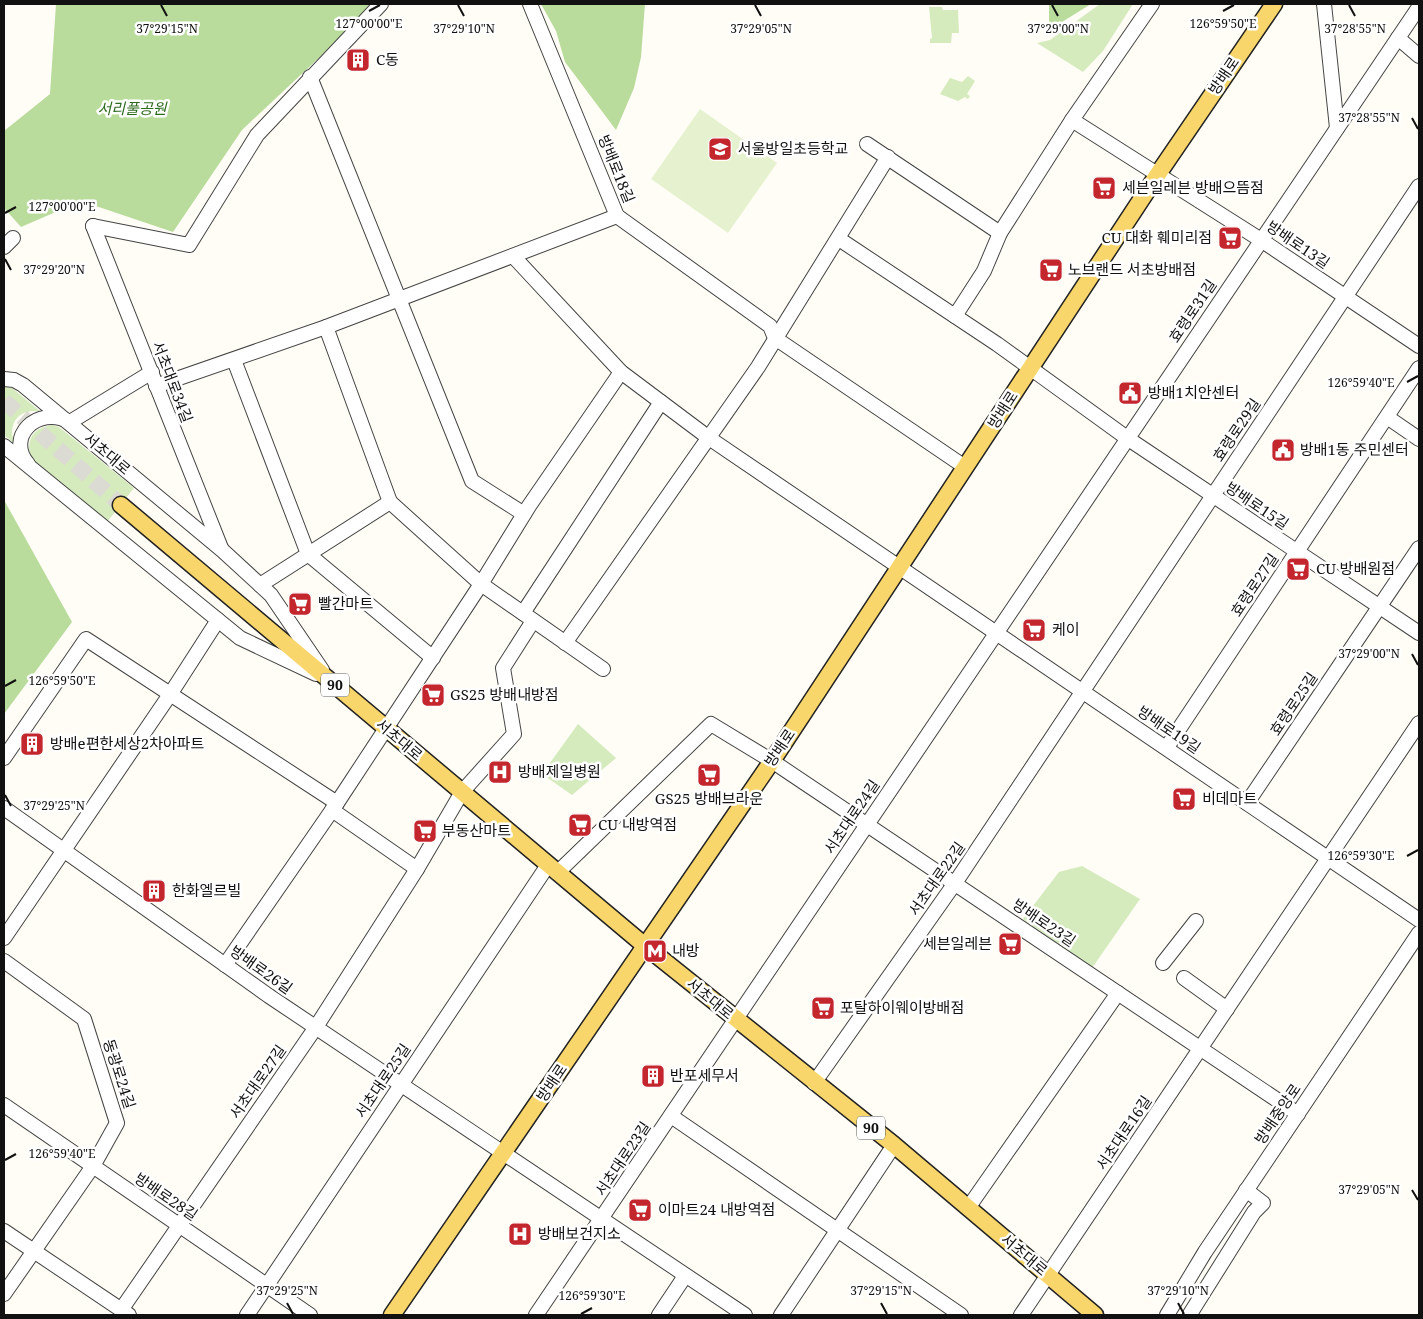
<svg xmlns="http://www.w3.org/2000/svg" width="1423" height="1319" font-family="'Noto Serif','Noto Sans KR',serif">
  <rect width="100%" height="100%" fill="#fffdf5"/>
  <g fill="#d5ebbd">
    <polygon points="1100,4 1133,4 1103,51 1083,72 1037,43 1050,40"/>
    <polygon points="929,7 942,7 943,10 958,10 959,33 952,33 951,43 930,43 930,39 932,38"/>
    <polygon points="968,76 975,81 967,94 970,96 968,99 965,97 958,101 940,94 950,78 962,82"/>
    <path d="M4,387L12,388L41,412C20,407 6,424 15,444L4,435Z"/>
    <path d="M52,425L59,427L134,488L107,522L32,459C24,442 33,427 52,425Z"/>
    <polygon points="578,724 616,758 572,795 542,774"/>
    <polygon points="1082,866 1140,899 1092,968 1023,919 1059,872"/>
  </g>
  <g fill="#b9dc9c">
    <polygon points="56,4 374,4 373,7 242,130 173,232 81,201 21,227 4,208 4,131 50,94"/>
    <polygon points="541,4 645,4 641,57 634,88 616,130 565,62 556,31"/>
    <polygon points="1049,4 1091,4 1049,30"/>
    <polygon points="4,500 72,622 4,714"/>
  </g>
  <polygon fill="#e6f2cf" points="700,109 777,163 728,233 651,179"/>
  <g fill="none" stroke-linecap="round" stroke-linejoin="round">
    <polyline stroke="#dbdad3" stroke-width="16" stroke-dasharray="16 8" stroke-linecap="butt" points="4,401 121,505"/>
    <g stroke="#444" stroke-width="16">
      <g id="minor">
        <polyline points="530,4 617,216 770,326 775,338 965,467"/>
        <polyline points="1324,4 1337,128"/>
        <polyline points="1398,38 1419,56"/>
        <polyline points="310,77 472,481 524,514"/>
        <polyline points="1072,120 1261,240 1419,346"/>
        <polyline points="867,144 1000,233"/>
        <polyline points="93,226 189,245 257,135 381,4"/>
        <polyline points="93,226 221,548"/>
        <polyline points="839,239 997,344 1127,438 1419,633"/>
        <polyline points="4,247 13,238"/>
        <polyline points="513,256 621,372 709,438 1419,920"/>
        <polyline points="955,316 984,271 1000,233 1072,120 1152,4"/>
        <polyline points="326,327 390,502 481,584 603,669"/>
        <polyline points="234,360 308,554 433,658"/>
        <polyline points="4,379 14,380 23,385 222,550 271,595 322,670"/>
        <polyline points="156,386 326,327 617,216"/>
        <polyline points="1387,417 1419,439"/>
        <polyline points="4,446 240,638 316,674"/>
        <path d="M28,464C5,438 37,404 70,422L152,372"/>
        <polyline points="260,585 390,502"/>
        <polyline points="523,613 661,402"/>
        <polyline points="565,643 758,367 888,157"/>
        <polyline points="1167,747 1419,368"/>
        <polyline points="4,758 86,639 337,803"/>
        <polyline points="1247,803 1419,548"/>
        <polyline points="4,808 269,996 745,1315"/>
        <polyline points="332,810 417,869"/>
        <polyline points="557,873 711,724 772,761 1298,1114"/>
        <polyline points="4,938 171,693 218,620"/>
        <polyline points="4,961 84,1019 117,1123 93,1166 4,1294"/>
        <polyline points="1163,963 1196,921"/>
        <polyline points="225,965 337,803 481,584 529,506 621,372"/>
        <polyline points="1184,978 1227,1009"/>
        <polyline points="814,1083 955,883 1419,186"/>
        <polyline points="4,1105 310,1315"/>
        <polyline points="671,1116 961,1315"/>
        <polyline points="968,1208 1118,993"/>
        <polyline points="4,1231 129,1315"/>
        <polyline points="121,1310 316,1027 417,869 462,792 514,734 503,668 533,621"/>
        <polyline points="1190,1314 1254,1212 1263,1203 1246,1190"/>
        <polyline points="247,1315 548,865"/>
        <polyline points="536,1315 1419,7"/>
        <polyline points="659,1315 685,1276"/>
        <polyline points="781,1315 894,1145"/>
        <polyline points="1021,1315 1419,723"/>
        <polyline points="1167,1315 1205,1252 1419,933"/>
      </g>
    </g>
    <g stroke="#222" stroke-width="19">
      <g id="major">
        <polyline points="121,505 644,945 894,1145 1095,1315"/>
        <polyline points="392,1315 772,761 1158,174 1274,4"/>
      </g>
    </g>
    <use href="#minor" stroke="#fff" stroke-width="14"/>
    <use href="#major" stroke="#f9d66b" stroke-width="16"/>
  </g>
  <path fill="none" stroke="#111" stroke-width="2" d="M161,5L167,16M458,5L464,16M755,5L761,16M1052,5L1058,16M1349,5L1355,16M369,11L380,5M1223,11L1234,5M1412,118L1418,129M5,213L16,207M5,259L11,270M1407,382L1418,376M1412,654L1418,665M5,686L16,680M5,795L11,806M1407,856L1418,850M5,1160L16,1154M1412,1190L1418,1200M287,1303L293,1314M881,1303L887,1314M1178,1303L1184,1314M581,1314L592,1308"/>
  <defs>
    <g id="building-square" transform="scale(1.25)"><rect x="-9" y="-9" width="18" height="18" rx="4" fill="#c4262e" stroke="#fff"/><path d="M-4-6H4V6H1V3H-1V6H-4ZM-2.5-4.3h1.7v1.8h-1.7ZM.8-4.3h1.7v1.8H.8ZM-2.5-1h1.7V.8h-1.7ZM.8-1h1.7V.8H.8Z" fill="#fff"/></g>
    <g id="school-square" transform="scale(1.25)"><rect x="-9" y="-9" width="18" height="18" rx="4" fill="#c4262e" stroke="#fff"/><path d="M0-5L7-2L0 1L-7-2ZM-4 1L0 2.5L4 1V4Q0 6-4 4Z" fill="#fff"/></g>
    <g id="supermarket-square" transform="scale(1.25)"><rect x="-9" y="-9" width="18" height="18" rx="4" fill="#c4262e" stroke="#fff"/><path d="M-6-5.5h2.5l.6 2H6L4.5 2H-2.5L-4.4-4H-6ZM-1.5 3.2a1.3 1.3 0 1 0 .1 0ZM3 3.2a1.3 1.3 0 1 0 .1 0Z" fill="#fff"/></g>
    <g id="civic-square" transform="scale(1.25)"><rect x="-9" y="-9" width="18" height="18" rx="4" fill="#c4262e" stroke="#fff"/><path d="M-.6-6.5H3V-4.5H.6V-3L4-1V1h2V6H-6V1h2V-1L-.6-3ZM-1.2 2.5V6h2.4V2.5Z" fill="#fff"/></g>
    <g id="hospital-square" transform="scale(1.25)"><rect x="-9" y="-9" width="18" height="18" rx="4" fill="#c4262e" stroke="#fff"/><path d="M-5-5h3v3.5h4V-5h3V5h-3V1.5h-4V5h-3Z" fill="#fff"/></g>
    <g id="metro-square" transform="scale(1.25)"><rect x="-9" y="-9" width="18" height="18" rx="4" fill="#c4262e" stroke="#fff"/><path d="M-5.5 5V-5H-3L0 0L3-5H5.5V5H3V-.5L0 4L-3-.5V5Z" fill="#fff"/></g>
  </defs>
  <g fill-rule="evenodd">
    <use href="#building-square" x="358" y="60"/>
    <use href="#school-square" x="720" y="149"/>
    <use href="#supermarket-square" x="1104" y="188"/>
    <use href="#supermarket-square" x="1230" y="238"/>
    <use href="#supermarket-square" x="1051" y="270"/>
    <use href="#civic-square" x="1130" y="393"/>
    <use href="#civic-square" x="1283" y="450"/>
    <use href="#supermarket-square" x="1298" y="569"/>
    <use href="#supermarket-square" x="300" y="604"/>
    <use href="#supermarket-square" x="1034" y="630"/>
    <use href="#supermarket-square" x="433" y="695"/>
    <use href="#building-square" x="32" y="744"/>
    <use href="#hospital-square" x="500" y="772"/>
    <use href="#supermarket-square" x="709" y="775"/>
    <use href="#supermarket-square" x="1184" y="799"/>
    <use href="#supermarket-square" x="580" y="825"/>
    <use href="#supermarket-square" x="425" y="831"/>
    <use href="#building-square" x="154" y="891"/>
    <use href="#supermarket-square" x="1010" y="944"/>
    <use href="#metro-square" x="655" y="951"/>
    <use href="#supermarket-square" x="823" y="1008"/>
    <use href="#building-square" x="653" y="1076"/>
    <use href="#supermarket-square" x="640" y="1210"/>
    <use href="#hospital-square" x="520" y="1234"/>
  </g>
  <g text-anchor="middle" stroke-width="5" stroke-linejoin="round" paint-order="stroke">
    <g fill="#fff" stroke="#585858" stroke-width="1">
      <rect x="321" y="673.5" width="28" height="23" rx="4"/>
      <rect x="857" y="1116.5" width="28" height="23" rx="4"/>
    </g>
    <g font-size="14" font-weight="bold" fill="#111">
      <text x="335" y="690">90</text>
      <text x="871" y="1133">90</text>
    </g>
    <g font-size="15" fill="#111" stroke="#fff" text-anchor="start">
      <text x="376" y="65">C동</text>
      <text x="738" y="154">서울방일초등학교</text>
      <text x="1122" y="193">세븐일레븐 방배으뜸점</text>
      <text x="1212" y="243" text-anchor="end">CU 대화 훼미리점</text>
      <text x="1068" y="275">노브랜드 서초방배점</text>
      <text x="1148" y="398">방배1치안센터</text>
      <text x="1300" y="455">방배1동 주민센터</text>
      <text x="1316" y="574">CU 방배원점</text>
      <text x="318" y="609">빨간마트</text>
      <text x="1052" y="635">케이</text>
      <text x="450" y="700">GS25 방배내방점</text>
      <text x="50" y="749">방배e편한세상2차아파트</text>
      <text x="518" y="777">방배제일병원</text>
      <text x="709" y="804" text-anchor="middle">GS25 방배브라운</text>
      <text x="1202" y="804">비데마트</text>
      <text x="598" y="830">CU 내방역점</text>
      <text x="442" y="836">부동산마트</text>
      <text x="172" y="896">한화엘르빌</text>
      <text x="992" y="949" text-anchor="end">세븐일레븐</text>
      <text x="672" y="956">내방</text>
      <text x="840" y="1013">포탈하이웨이방배점</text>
      <text x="670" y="1081">반포세무서</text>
      <text x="658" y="1215">이마트24 내방역점</text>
      <text x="538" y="1239">방배보건지소</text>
    </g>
    <g font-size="15" fill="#111" stroke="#fff">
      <text transform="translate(1224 76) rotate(-56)" y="5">방배로</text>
      <text transform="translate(616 169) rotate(68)" y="5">방배로18길</text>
      <text transform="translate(1298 245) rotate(34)" y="5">방배로13길</text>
      <text transform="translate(1193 311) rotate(-56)" y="5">효령로31길</text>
      <text transform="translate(172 382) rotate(69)" y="5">서초대로34길</text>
      <text transform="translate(1003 410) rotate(-57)" y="5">방배로</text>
      <text transform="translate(1237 430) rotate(-56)" y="5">효령로29길</text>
      <text transform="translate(107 454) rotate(40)" y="5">서초대로</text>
      <text transform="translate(1257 506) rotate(34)" y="5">방배로15길</text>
      <text transform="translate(1255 585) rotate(-56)" y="5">효령로27길</text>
      <text transform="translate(1294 704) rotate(-56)" y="5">효령로25길</text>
      <text transform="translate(1169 730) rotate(34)" y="5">방배로19길</text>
      <text transform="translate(399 740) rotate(40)" y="5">서초대로</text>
      <text transform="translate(780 748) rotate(-56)" y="5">방배로</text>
      <text transform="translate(852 817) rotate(-56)" y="5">서초대로24길</text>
      <text transform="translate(937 879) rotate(-55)" y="5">서초대로22길</text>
      <text transform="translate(1044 923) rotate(34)" y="5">방배로23길</text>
      <text transform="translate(261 970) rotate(35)" y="5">방배로26길</text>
      <text transform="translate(710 999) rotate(39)" y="5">서초대로</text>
      <text transform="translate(119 1074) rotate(72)" y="5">동광로24길</text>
      <text transform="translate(383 1081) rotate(-56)" y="5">서초대로25길</text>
      <text transform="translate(258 1082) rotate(-55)" y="5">서초대로27길</text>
      <text transform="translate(552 1083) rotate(-56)" y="5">방배로</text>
      <text transform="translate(1278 1114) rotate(-56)" y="5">방배중앙로</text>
      <text transform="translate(1124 1133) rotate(-56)" y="5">서초대로16길</text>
      <text transform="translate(623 1159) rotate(-56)" y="5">서초대로23길</text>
      <text transform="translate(166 1197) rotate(34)" y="5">방배로28길</text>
      <text transform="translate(1024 1255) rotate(40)" y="5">서초대로</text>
    </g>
    <g font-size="15" font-style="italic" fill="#2f6b1f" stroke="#fff">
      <text x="132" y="114">서리풀공원</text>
    </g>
  </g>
  <g font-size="12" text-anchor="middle" fill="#111" stroke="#fff" stroke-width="5" stroke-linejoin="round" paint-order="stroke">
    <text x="369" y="28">127°00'00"E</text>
    <text x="1223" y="28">126°59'50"E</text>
    <text x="167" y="33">37°29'15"N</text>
    <text x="464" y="33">37°29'10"N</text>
    <text x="761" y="33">37°29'05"N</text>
    <text x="1058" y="33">37°29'00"N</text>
    <text x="1355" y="33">37°28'55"N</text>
    <text x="1369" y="122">37°28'55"N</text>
    <text x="62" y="211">127°00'00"E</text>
    <text x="54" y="274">37°29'20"N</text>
    <text x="1361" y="387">126°59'40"E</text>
    <text x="1369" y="658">37°29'00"N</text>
    <text x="62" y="685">126°59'50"E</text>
    <text x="54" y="810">37°29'25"N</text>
    <text x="1361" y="860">126°59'30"E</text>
    <text x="62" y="1158">126°59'40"E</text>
    <text x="1369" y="1194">37°29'05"N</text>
    <text x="287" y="1295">37°29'25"N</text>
    <text x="881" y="1295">37°29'15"N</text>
    <text x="1178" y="1295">37°29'10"N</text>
    <text x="592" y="1300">126°59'30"E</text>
  </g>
  <rect width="1423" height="1319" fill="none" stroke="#111111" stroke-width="10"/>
</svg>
